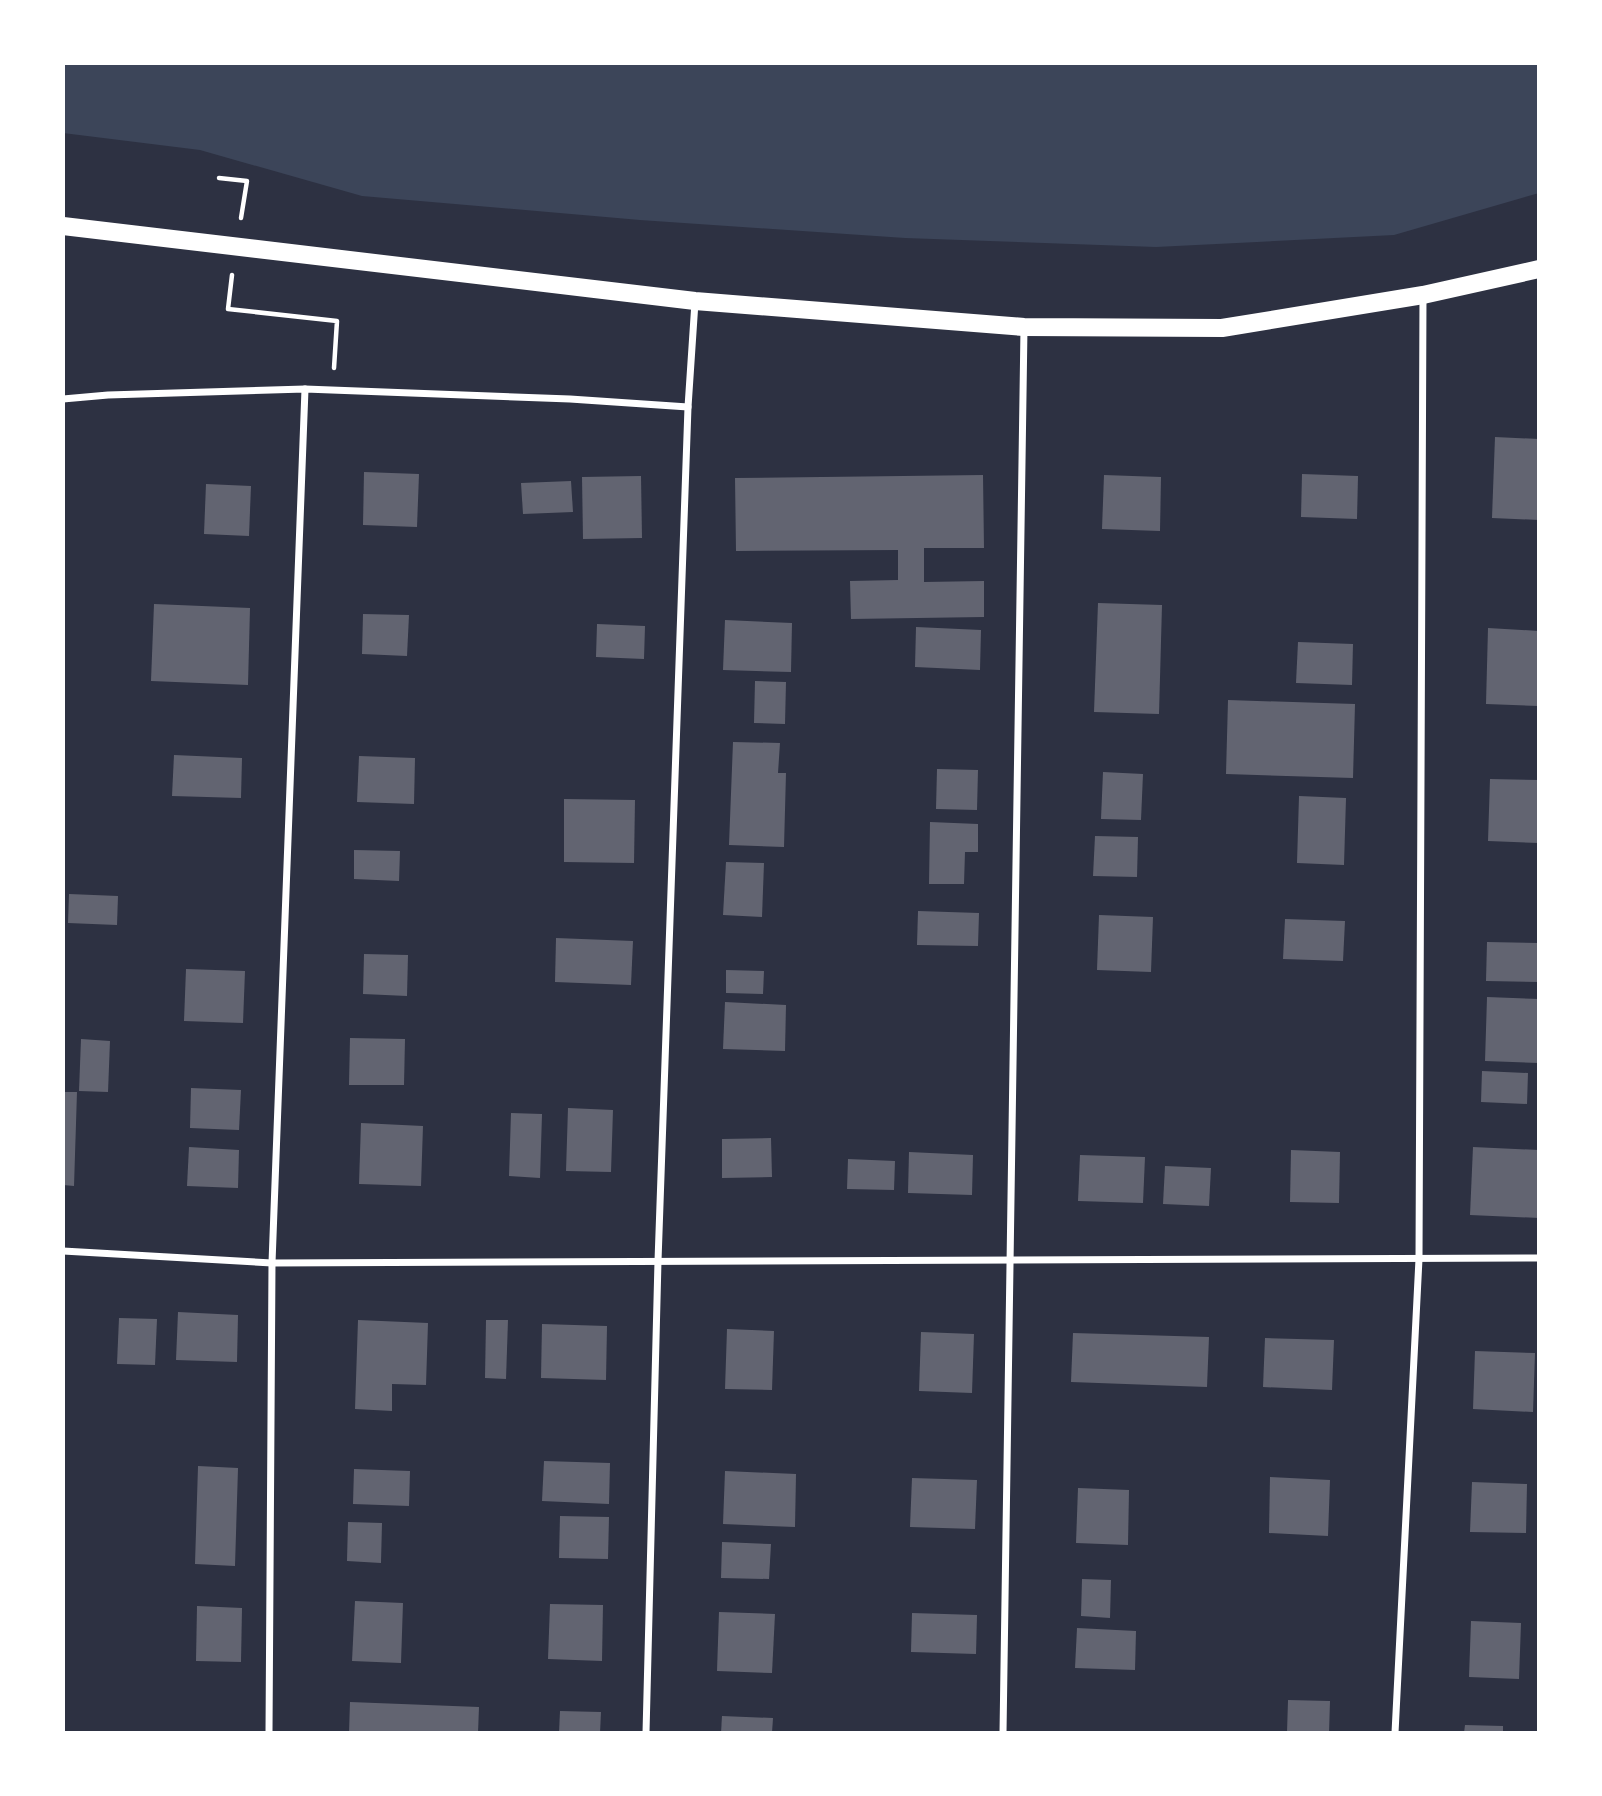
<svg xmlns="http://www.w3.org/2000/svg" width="1602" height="1796" font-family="Georgia,serif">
  <rect width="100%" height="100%" fill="#2d3142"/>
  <polygon fill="#3c4559" points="63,63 1539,63 1539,193 1394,235 1156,247 905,238 640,220 362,196 200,150 63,133"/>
  <g fill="#626471">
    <polygon points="1495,437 1539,439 1539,520 1492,518"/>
    <polygon points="364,472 419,474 417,527 363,525"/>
    <polygon points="1302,474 1358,476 1357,519 1301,517"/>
    <polygon points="983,475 984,548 924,548 924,582 984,581 984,617 851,619 850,581 898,580 898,550 736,551 735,478"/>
    <polygon points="1104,475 1161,477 1160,531 1102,529"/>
    <polygon points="641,476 642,538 583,539 582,477"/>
    <polygon points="571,481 573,512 523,514 521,483"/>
    <polygon points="206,484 251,486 249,536 204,534"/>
    <polygon points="1098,603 1162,605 1159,714 1094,712"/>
    <polygon points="154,604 250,608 248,685 151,681"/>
    <polygon points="363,614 409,615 407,656 362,654"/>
    <polygon points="725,620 792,623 791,672 723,670"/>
    <polygon points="597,624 645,626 644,659 596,657"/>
    <polygon points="916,627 981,630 980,670 915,667"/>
    <polygon points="1488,628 1539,631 1538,706 1486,704"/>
    <polygon points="1298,642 1353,644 1352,685 1296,683"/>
    <polygon points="755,681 786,682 785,724 754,723"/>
    <polygon points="1228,700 1355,704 1353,778 1226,774"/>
    <polygon points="733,742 780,743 778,773 786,773 784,847 729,845"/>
    <polygon points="174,755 242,758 241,798 172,796"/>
    <polygon points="359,756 415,758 414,804 357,802"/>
    <polygon points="937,769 978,770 977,810 936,809"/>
    <polygon points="1103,772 1143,774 1141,820 1101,819"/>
    <polygon points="1490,779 1539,780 1539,843 1488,841"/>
    <polygon points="1299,796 1346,798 1344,865 1297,863"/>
    <polygon points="564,799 635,800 634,863 564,862"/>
    <polygon points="930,822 978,824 978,852 965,852 964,884 929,884"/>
    <polygon points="1095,836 1138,837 1137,877 1093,876"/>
    <polygon points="354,850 400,851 399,881 354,879"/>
    <polygon points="726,862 764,863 762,917 723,915"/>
    <polygon points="69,894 118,896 117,925 68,923"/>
    <polygon points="918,911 979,913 978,946 917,945"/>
    <polygon points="1099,915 1153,917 1151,972 1097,970"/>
    <polygon points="1285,919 1345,921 1343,961 1283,959"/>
    <polygon points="556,938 633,941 631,985 555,982"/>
    <polygon points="1487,942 1539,943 1539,982 1486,981"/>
    <polygon points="364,954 408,955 407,996 363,994"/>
    <polygon points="186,969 245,971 243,1023 184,1021"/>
    <polygon points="726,970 764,971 763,994 726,993"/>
    <polygon points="1487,997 1539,999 1539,1063 1485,1061"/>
    <polygon points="725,1002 786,1005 785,1051 723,1049"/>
    <polygon points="350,1038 405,1039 404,1085 349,1085"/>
    <polygon points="81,1039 110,1041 108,1092 79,1091"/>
    <polygon points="1482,1071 1528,1073 1527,1104 1481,1102"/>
    <polygon points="191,1088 241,1090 239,1130 190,1128"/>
    <polygon points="63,1092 77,1092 74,1186 63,1185"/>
    <polygon points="568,1108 613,1110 611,1172 566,1171"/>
    <polygon points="511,1113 542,1114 540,1178 509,1176"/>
    <polygon points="361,1123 423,1126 421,1186 359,1184"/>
    <polygon points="771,1138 772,1177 722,1178 722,1139"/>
    <polygon points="189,1147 239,1150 238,1188 187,1186"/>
    <polygon points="1473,1147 1539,1150 1539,1218 1470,1215"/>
    <polygon points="1291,1150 1340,1152 1339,1203 1290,1202"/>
    <polygon points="909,1152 973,1155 972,1195 908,1193"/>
    <polygon points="1080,1155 1145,1157 1143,1203 1078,1201"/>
    <polygon points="848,1159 895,1161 894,1190 847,1189"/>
    <polygon points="1165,1166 1211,1168 1209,1206 1163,1204"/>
    <polygon points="178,1312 238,1315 237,1362 176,1360"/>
    <polygon points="119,1318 157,1319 155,1365 117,1364"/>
    <polygon points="358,1320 428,1323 426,1385 392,1384 392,1411 355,1409"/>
    <polygon points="486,1320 508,1320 506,1379 485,1378"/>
    <polygon points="542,1324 607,1326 606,1380 541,1378"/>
    <polygon points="727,1329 774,1331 772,1390 725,1389"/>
    <polygon points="921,1332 974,1334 972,1393 919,1391"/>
    <polygon points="1073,1333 1209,1337 1207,1387 1071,1382"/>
    <polygon points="1265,1338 1334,1340 1332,1390 1263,1387"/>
    <polygon points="1475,1351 1535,1353 1533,1412 1473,1409"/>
    <polygon points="544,1461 610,1463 609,1504 542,1501"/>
    <polygon points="198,1466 238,1468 235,1566 195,1564"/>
    <polygon points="354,1469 410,1471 409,1506 353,1504"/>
    <polygon points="725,1471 796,1474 795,1527 723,1524"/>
    <polygon points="1270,1477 1330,1480 1328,1536 1269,1533"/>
    <polygon points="912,1478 977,1480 975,1529 910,1527"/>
    <polygon points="1472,1482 1527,1484 1526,1533 1470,1532"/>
    <polygon points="1078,1488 1129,1490 1128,1545 1076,1543"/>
    <polygon points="560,1516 609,1517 608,1559 559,1558"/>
    <polygon points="348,1522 382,1523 381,1563 347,1561"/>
    <polygon points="722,1542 771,1544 769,1579 721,1578"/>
    <polygon points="1082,1579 1111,1580 1110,1618 1081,1616"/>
    <polygon points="355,1601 403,1603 401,1663 352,1661"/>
    <polygon points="550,1604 603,1605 602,1661 548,1659"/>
    <polygon points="197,1606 242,1608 241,1662 196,1661"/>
    <polygon points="719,1612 775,1614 772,1673 717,1671"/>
    <polygon points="912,1613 977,1615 976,1654 911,1652"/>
    <polygon points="1471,1621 1521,1623 1519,1679 1469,1677"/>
    <polygon points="1077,1628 1136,1631 1135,1670 1075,1668"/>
    <polygon points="1288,1700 1330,1701 1329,1733 1287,1733"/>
    <polygon points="350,1702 479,1707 478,1733 349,1733"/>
    <polygon points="560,1711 601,1712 600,1733 559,1733"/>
    <polygon points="722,1716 773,1718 772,1733 721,1733"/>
    <polygon points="1465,1725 1503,1726 1503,1733 1464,1733"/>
  </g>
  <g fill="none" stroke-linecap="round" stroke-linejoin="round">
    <g stroke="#fff" stroke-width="4.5">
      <polyline points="219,178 247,181 241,218"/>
      <polyline points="232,275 228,309 337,321 334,368"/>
    </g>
    <g stroke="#fff" stroke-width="7">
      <polyline points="63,399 108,395 305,389 570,399 688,407"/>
      <polyline points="63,1251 272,1263 1539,1258"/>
      <polyline points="269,1733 272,1263 305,389"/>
      <polyline points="646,1733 658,1261 688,407 695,302"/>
      <polyline points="1003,1733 1024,328"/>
      <polyline points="1395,1733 1419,1259 1423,296"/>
    </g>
    <polyline stroke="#fff" stroke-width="18" points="63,226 695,301 1024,327 1222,328 1423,295 1539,269"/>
  </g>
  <rect width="1602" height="1796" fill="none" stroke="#ffffff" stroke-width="130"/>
</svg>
